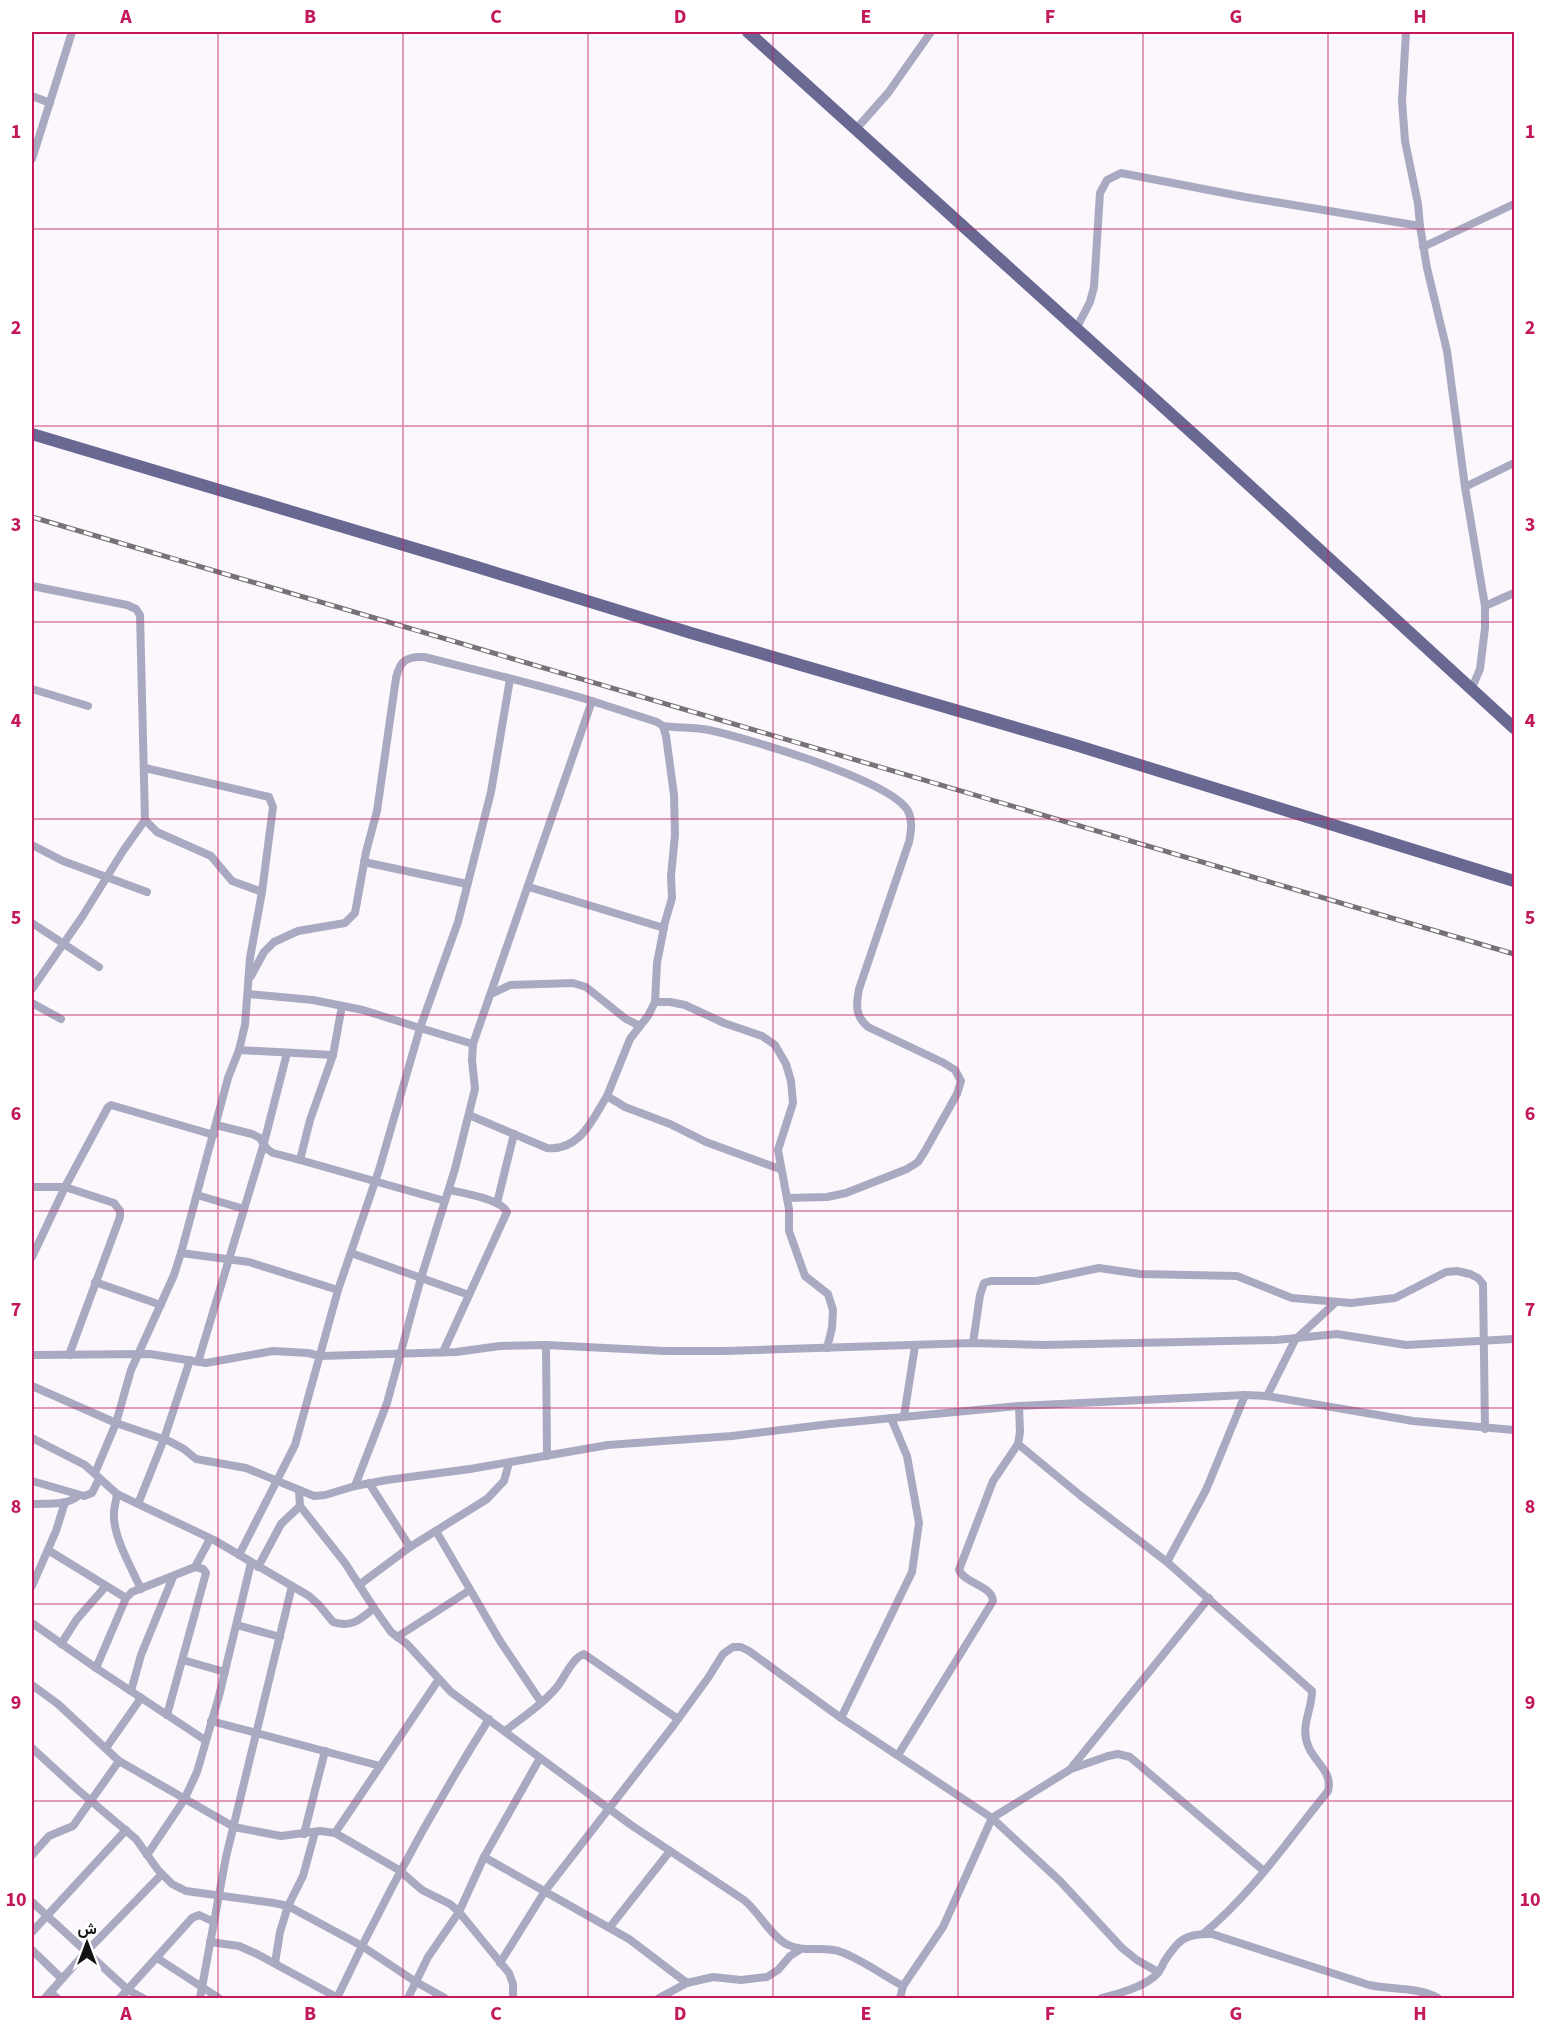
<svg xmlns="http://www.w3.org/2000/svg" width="1546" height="2030" font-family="'Source Sans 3',Vazirmatn,sans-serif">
  <rect width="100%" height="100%" fill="#fcf7fc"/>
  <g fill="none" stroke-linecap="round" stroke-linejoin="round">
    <g stroke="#a9aac2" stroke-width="8">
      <polyline points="1406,32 1402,101 1405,141 1418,204 1420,226 1427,268 1447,351 1465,487 1485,606 1485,628 1480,669 1472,688"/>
      <polyline points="32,96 50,103"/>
      <polyline points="857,128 888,93 931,32"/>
      <polyline points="32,159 72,32"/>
      <polyline points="1423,247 1514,204"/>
      <polyline points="1076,329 1090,302 1094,287 1100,193 1107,180 1121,173 1245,197 1420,226"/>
      <polyline points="1465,487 1514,463"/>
      <polyline points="32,586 127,605 136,609 140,615 145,820 157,832 211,856 232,881 262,892 250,958 245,1025 239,1050 228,1078 181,1253 174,1275 131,1370 116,1423 95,1473"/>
      <polyline points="1485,606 1514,593"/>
      <polyline points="32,689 88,706"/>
      <polyline points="592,701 657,722 663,726 666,736 674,795 675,835 671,876 672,898 665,922 657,963 655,1002"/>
      <path d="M663,726C678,728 694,727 709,730C746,738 891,780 908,811C913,821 911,832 909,842L859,989C856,1005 855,1016 868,1027L944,1063L955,1070L961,1081L957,1094L925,1151L918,1162L907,1169L846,1193L827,1197L787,1198"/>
      <polyline points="145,768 269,797 273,807 262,892"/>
      <polyline points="32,845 63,861 147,892"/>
      <polyline points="364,862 467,884"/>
      <polyline points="529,887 664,928"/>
      <polyline points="32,923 99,967"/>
      <path d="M251,976L264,952L274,942L298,931L345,923L355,913L366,852L377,811L396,678C400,661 406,656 424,657C480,671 536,684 592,701L473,1044"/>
      <polyline points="32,989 82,917 123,851 145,820"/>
      <polyline points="248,994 313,1000 363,1010 420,1028 458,922 491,792 510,679"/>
      <polyline points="491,994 510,985 573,983 586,987 626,1019 640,1026 648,1016 655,1002 670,1002 685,1005 724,1023 762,1036 775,1045 786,1064 791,1081 793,1103 778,1150 789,1209 789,1231 805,1276 828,1294 833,1310 832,1328 827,1348"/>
      <polyline points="32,1003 61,1019"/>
      <polyline points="640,1026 630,1039 607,1096 625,1107 670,1124 706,1142 780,1169"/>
      <polyline points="239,1050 333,1055"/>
      <path d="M469,1115L547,1148C580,1151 592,1120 607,1096"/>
      <polyline points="216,1125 252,1134 260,1138 267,1149 273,1153 300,1160 310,1120 333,1055 342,1006"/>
      <polyline points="300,1160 445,1201"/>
      <polyline points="32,1187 65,1187 114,1203 120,1211 120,1217 69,1355"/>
      <path d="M449,1190C463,1193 501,1199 507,1212L469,1295"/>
      <polyline points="197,1195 244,1209"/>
      <polyline points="497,1203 514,1134"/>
      <polyline points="181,1253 249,1262 338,1290 295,1445 239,1555"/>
      <polyline points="351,1253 469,1295 443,1352"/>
      <polyline points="32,1257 65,1187 108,1107 111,1105 214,1135"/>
      <polyline points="95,1282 161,1305"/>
      <polyline points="338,1290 379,1170 420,1028 473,1044 472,1060 475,1089 455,1169 421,1278 387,1403 355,1486"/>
      <polyline points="973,1343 980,1295 984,1283 991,1281 1037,1281 1099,1268 1140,1274 1237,1276 1292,1298 1351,1303 1395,1298 1446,1272 1457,1271 1470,1274 1478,1278 1483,1284 1485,1429"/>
      <polyline points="546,1345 547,1456"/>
      <polyline points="32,1355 150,1354 206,1363 273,1351 308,1353 320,1356 456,1352 500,1346 546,1345 665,1351 727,1351 973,1343 1043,1345 1276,1340 1337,1334 1406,1345 1514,1339"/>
      <polyline points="198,1362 264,1143 287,1053"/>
      <polyline points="32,1386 116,1423 169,1441 184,1449 196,1459 246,1468 314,1496 325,1495 355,1486 387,1480 470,1469 608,1445 732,1436 830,1424 1019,1406 1245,1395 1267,1396 1413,1421 1514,1430"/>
      <polyline points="1267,1396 1295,1340 1336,1302"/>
      <polyline points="904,1416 915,1346"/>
      <polyline points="891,1418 907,1456 919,1523 912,1572 841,1718 992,1818 1060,1881 1122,1948 1137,1960 1158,1972"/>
      <path d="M32,1438L85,1465L117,1494L214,1540L309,1596L319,1605L333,1622C351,1628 360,1620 374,1608L345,1563L300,1506L299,1491"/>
      <path d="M1018,1444L1081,1496L1167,1562L1312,1691C1312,1711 1299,1727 1309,1748C1316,1763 1333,1773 1328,1791C1288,1840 1252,1894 1203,1934"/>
      <polyline points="32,1481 84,1496 92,1493 99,1479"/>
      <polyline points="369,1483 410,1547"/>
      <path d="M117,1494C116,1502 113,1510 114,1518C115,1540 132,1569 141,1589"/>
      <path d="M32,1504C47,1503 66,1506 78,1496"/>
      <polyline points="138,1504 164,1439 190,1360"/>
      <polyline points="436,1531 500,1641 541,1702"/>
      <polyline points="48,1550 126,1598 132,1592 195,1567 210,1539"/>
      <polyline points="1167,1562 1206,1490 1245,1395"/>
      <polyline points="258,1567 281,1524 300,1506"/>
      <polyline points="359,1585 410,1547 487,1499 504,1481 509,1463"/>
      <polyline points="32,1586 56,1531 65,1502"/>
      <polyline points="126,1598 96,1668 205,1740"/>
      <path d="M374,1608L391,1632L407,1644L451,1692L631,1825L744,1900C759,1912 769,1934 786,1944C805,1954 824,1945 841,1952C861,1959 884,1976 903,1986L900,1998"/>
      <polyline points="32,1623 96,1668"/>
      <polyline points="237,1625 280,1637"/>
      <polyline points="397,1637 470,1590"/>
      <polyline points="61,1644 77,1619 106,1586"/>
      <polyline points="183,1660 225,1672"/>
      <polyline points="32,1685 58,1704 119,1761 234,1827 281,1836 320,1831 335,1833 399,1870 422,1890 450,1904 459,1912 509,1973 513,1984 513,1998"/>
      <polyline points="131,1691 141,1655 173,1577"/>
      <polyline points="167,1715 206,1573 203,1569 195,1567"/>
      <polyline points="211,1721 380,1766"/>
      <path d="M505,1731C523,1717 543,1704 557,1687C565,1677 572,1658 584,1654L678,1719"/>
      <polyline points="32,1748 78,1790 136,1839 158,1870 172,1884 186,1891 274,1903 288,1906 362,1946 416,1982 445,1998"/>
      <polyline points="106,1748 141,1698"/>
      <path d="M898,1755L993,1601C992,1585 965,1584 959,1570L993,1481L1018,1444L1020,1432L1019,1406"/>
      <polyline points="1072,1767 1209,1598"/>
      <polyline points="335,1833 439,1679"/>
      <polyline points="304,1834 325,1751"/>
      <polyline points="32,1855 49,1836 73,1826 119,1761"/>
      <polyline points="147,1855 184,1800 197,1772 219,1696 251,1563"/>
      <polyline points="484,1857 629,1939 687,1983 713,1977 741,1980 767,1977 778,1970 790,1956 801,1949"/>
      <polyline points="32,1902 128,1990 143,1998"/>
      <polyline points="610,1927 670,1851"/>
      <polyline points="32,1932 126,1830"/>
      <polyline points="210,1942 239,1946 257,1954 338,1998"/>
      <polyline points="32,1950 62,1979"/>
      <polyline points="157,1958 219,1998"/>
      <polyline points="275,1963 280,1932 288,1906 303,1876 315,1832"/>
      <polyline points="500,1963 545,1891 673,1726 708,1678 723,1654 733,1647 741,1647 749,1651 841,1718"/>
      <polyline points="903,1986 943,1927 992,1818 1071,1769 1108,1756 1118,1754 1130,1757 1264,1871"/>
      <polyline points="50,1992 57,1998"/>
      <polyline points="45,1998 86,1952 162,1874"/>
      <polyline points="120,1998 192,1918 199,1915 214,1922"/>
      <polyline points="200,1998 226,1857 292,1586"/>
      <path d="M337,1998C383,1900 431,1811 489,1719"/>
      <polyline points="408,1998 428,1957 459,1912 484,1857 540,1758"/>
      <polyline points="659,1998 687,1983"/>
      <path d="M1102,1998C1118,1994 1145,1987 1157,1974C1160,1971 1162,1966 1164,1962C1178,1940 1185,1933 1212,1934L1369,1985C1392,1990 1418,1987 1438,1998"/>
    </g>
    <g stroke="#686893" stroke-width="12">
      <polyline points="748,32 1201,441 1514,728"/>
      <polyline points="32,434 477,567 691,633 1072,744 1514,881"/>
    </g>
    <g stroke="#767376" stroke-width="5">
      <polyline id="rail" points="32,517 1514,954"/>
    </g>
    <use href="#rail" stroke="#fff" stroke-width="3" stroke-dasharray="9" stroke-linecap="butt"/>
  </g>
  <path fill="none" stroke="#c2185b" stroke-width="1.5" stroke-opacity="0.55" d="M218,32V1998M403,32V1998M588,32V1998M773,32V1998M958,32V1998M1143,32V1998M1328,32V1998M32,229H1514M32,426H1514M32,622H1514M32,819H1514M32,1015H1514M32,1211H1514M32,1408H1514M32,1604H1514M32,1801H1514"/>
  <rect width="1546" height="2030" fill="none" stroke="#ffffff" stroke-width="66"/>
  <g transform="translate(87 1943)" stroke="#ffffff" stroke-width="4.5" paint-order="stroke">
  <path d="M0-4.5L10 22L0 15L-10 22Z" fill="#141314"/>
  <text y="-9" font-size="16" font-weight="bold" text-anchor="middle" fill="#141314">ش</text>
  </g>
  <rect x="33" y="33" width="1480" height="1964" fill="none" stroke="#c2185b" stroke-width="2"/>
  <g font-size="20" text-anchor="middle" font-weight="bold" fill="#c2185b">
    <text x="126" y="23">A</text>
    <text x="310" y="23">B</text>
    <text x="496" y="23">C</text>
    <text x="680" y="23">D</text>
    <text x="866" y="23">E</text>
    <text x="1050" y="23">F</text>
    <text x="1236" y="23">G</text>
    <text x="1420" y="23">H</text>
    <text x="16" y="138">1</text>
    <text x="1530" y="138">1</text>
    <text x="16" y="334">2</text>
    <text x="1530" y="334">2</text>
    <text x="16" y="531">3</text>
    <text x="1530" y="531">3</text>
    <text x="16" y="727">4</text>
    <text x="1530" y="727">4</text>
    <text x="16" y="924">5</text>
    <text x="1530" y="924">5</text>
    <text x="16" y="1120">6</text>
    <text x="1530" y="1120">6</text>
    <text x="16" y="1316">7</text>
    <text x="1530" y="1316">7</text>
    <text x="16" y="1513">8</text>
    <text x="1530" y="1513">8</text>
    <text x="16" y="1709">9</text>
    <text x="1530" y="1709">9</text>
    <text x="16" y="1906">10</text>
    <text x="1530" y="1906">10</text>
    <text x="126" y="2020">A</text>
    <text x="310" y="2020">B</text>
    <text x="496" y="2020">C</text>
    <text x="680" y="2020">D</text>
    <text x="866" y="2020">E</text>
    <text x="1050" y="2020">F</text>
    <text x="1236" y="2020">G</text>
    <text x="1420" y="2020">H</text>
  </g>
</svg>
